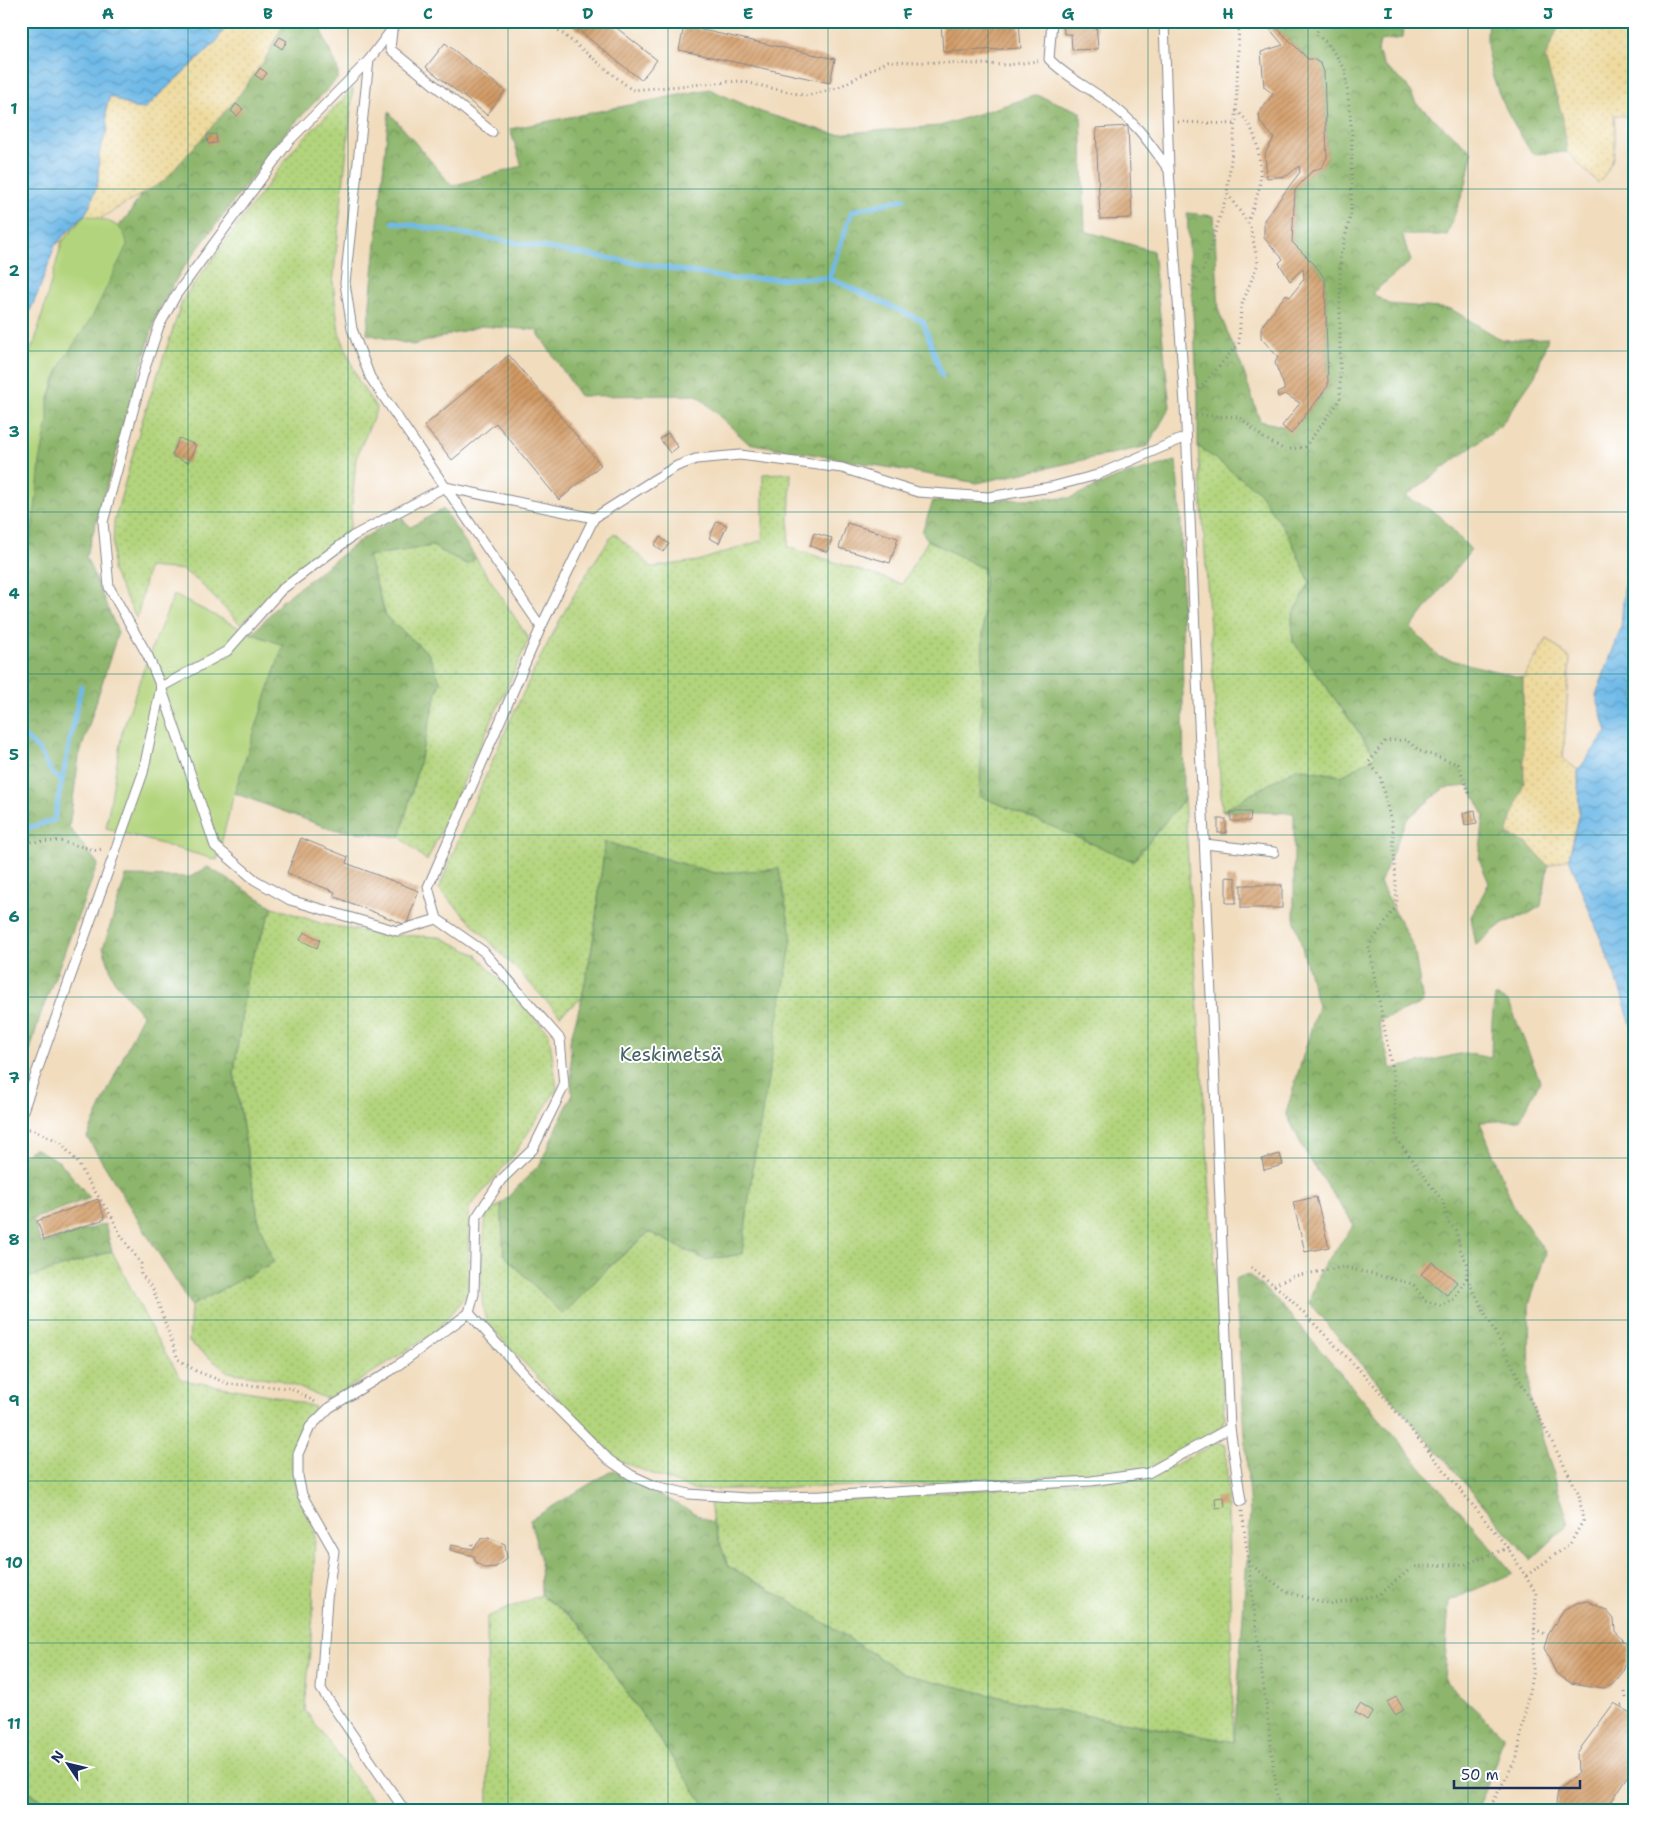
<svg xmlns="http://www.w3.org/2000/svg" width="1656" height="1832" font-family="'Shantell Sans',sans-serif">
  <defs>
    <pattern id="grass-dots" width="8" height="8" patternUnits="userSpaceOnUse" patternTransform="scale(1.25)"><rect width="8" height="8" fill="#b2d47c"/><path d="M2 2h.1M6 6h.1" fill="none" stroke="#98b66e" stroke-width="1.8" stroke-linecap="round"/></pattern>
    <pattern id="forest-crowns" width="20" height="18" patternUnits="userSpaceOnUse" patternTransform="scale(1.25)"><rect width="20" height="18" fill="#8db66c"/><path d="M2 6a3 3 0 1 1 6 0M12 15a3 3 0 1 1 6 0" fill="none" stroke="#72945c"/></pattern>
    <pattern id="sand-dots" width="8" height="8" patternUnits="userSpaceOnUse" patternTransform="scale(1.25)"><rect width="8" height="8" fill="#eeda9e"/><path d="M2 2h.1M6 6h.1" fill="none" stroke="#ccbb8a" stroke-width="1.8" stroke-linecap="round"/></pattern>
    <pattern id="water-waves" width="16" height="10" patternUnits="userSpaceOnUse" patternTransform="scale(1.25)"><rect width="16" height="10" fill="#6fbae8"/><path d="M0 5q4-4 8 0t8 0" fill="none" stroke="#5a98bf"/></pattern>
    <pattern id="building-hatch" width="6" height="6" patternUnits="userSpaceOnUse" patternTransform="scale(1.25)"><rect width="6" height="6" fill="#d29a63"/><path d="M-1 1l2-2M0 6l6-6M5 7l2-2" fill="none" stroke="#aa7e55"/></pattern>
  </defs>
  <rect width="100%" height="100%" fill="#fff"/>
  <filter id="ink" filterUnits="userSpaceOnUse"><feTurbulence type="fractalNoise" baseFrequency=".02" numOctaves="2"/><feDisplacementMap in="SourceGraphic" scale="10" xChannelSelector="R" yChannelSelector="G"/><feConvolveMatrix kernelMatrix="1 2 1 2 8 2 1 2 1" color-interpolation-filters="sRGB"/></filter>
  <filter id="wash" filterUnits="userSpaceOnUse"><feTurbulence type="fractalNoise" baseFrequency=".0096" numOctaves="4" result="noise"/><feDisplacementMap in="SourceGraphic" scale="20" xChannelSelector="R" yChannelSelector="G"/><feGaussianBlur stdDeviation="1.12" result="paint"/><feColorMatrix in="noise" values="0 0 0 0 0 0 0 0 0 0 0 0 0 0 0 0 0 1.4 0 .05"/><feComposite in="paint" operator="in"/></filter>
  <g filter="url(#wash)">
    <rect width="100%" height="100%" fill="#f1dcbd"/>
    <g fill="url(#grass-dots)" stroke="#66826d" fill-rule="evenodd">
      <path d="M353,89L333,283L339,332L359,382L377,409L356,458L350,531L276,586L241,625L199,582L183,570L148,567L137,619L112,571L114,522L143,418L183,299L296,146ZM179,438L188,463L172,456Z"/>
      <polygon points="1198,446 1258,491 1289,536 1310,582 1292,617 1293,641 1376,756 1342,776 1297,768 1222,811"/>
      <path d="M791,473L788,547L902,584L928,540L984,569L981,796L1133,861L1184,799L1225,1419L1220,1428L1144,1471L910,1485L694,1490L614,1459L486,1322C477,1286 483,1249 486,1214L501,1204L504,1255L563,1314L604,1272L649,1232L706,1260L742,1254L753,1166L779,870L715,873L605,842L593,942L582,998L560,1015L439,889C459,836 482,784 505,732C537,663 569,595 614,533L652,567L698,561L763,540V474Z"/>
      <polygon points="432,546 466,564 476,558 529,639 427,861 400,837 440,681 428,653 386,617 368,556"/>
      <polygon points="273,907 323,924 378,934 440,937 477,955 549,1034 557,1089 512,1157 469,1208 468,1293 435,1332 330,1400 280,1380 228,1372 189,1342 191,1306 273,1262 259,1224 234,1073 248,968"/>
      <polygon points="112,1251 154,1334 182,1380 281,1397 315,1407 296,1441 292,1459 296,1492 315,1530 313,1614 305,1710 380,1811 58,1811 21,1786 21,1280"/>
      <polygon points="1217,1442 1226,1445 1234,1742 1045,1708 904,1674 792,1602 728,1566 713,1523 710,1502 802,1503 1145,1477 1164,1471"/>
      <polygon points="541,1595 578,1622 709,1811 488,1811 487,1617"/>
    </g>
    <g fill="url(#forest-crowns)" stroke="#547265">
      <path d="M285,21H323C318,42 340,58 338,78L286,132L181,271L157,313L86,557L118,632L79,757L69,827L98,864L40,1016L21,1081V570L31,534L37,494L40,461L48,421V402L103,245L129,214L142,193L164,180L236,99L264,61Z"/>
      <polygon points="1276,21 1404,21 1403,38 1380,41 1378,52 1384,66 1406,84 1416,103 1472,152 1466,184 1447,235 1402,235 1411,261 1372,293 1388,304 1451,309 1502,340 1548,338 1535,376 1501,425 1406,496 1439,515 1471,550 1411,628 1439,657 1523,678 1524,782 1507,834 1528,844 1548,866 1541,906 1526,915 1503,923 1476,945 1471,917 1489,883 1479,859 1484,815 1469,786 1444,788 1406,820 1380,883 1414,948 1423,1003 1378,1021 1391,1069 1464,1053 1491,1058 1492,1021 1495,996 1509,1002 1540,1081 1520,1120 1480,1122 1514,1207 1546,1253 1529,1305 1530,1398 1569,1524 1531,1560 1309,1303 1319,1272 1354,1225 1306,1154 1286,1113 1318,1006 1294,918 1294,813 1222,811 1297,768 1342,776 1376,756 1293,641 1292,617 1310,582 1289,536 1258,491 1198,446 1198,398 1187,213 1214,216 1219,312 1242,367 1260,421 1282,426 1291,433 1328,386 1325,279 1316,266 1292,242 1295,190 1312,171 1322,167 1327,158 1324,72 1308,59 1277,28"/>
      <path d="M1488,21H1561L1545,58L1563,118L1567,152L1532,154C1506,110 1482,75 1488,21Z"/>
      <polygon points="709,89 761,112 834,134 940,126 1037,95 1081,112 1085,231 1153,251 1170,407 1148,446 977,483 748,443 697,395 580,396 536,330 481,326 413,345 367,334 389,112 452,186 522,166 510,129"/>
      <polygon points="1176,461 1181,520 1184,799 1133,861 980,796 984,569 928,540 922,532 933,501 1070,498 1118,477"/>
      <polygon points="443,509 476,558 467,564 432,546 368,556 386,617 428,653 440,681 400,837 331,829 234,793 283,645 252,634 282,601 359,541 399,516 411,527"/>
      <polygon points="605,842 715,873 779,869 792,939 753,1166 742,1254 706,1260 649,1232 608,1268 563,1315 504,1255 501,1204 540,1164 572,1095 570,1041 582,998 593,942"/>
      <polygon points="208,867 273,907 248,968 234,1073 259,1224 274,1262 191,1306 87,1137 142,1015 114,980 103,948 126,876 190,877"/>
      <polygon points="34,1148 60,1162 90,1198 33,1219 41,1243 105,1224 112,1251 21,1280 21,1157"/>
      <polygon points="1248,1274 1276,1299 1513,1573 1449,1601 1444,1680 1504,1736 1485,1792 1476,1811 709,1811 578,1622 541,1595 540,1557 530,1520 613,1470 713,1523 728,1566 792,1602 904,1674 1045,1708 1234,1742 1250,1514 1235,1279"/>
      <polygon points="21,1786 58,1811 21,1811"/>
    </g>
    <g fill="url(#sand-dots)" stroke="#84847e">
      <path d="M227,21H285L264,61L236,99L164,181L55,245L85,214L98,182L99,153L107,130L106,109L110,95L134,108C160,89 218,52 227,21Z"/>
      <path d="M1561,21H1635V125L1626,116L1614,115C1616,141 1618,163 1598,183L1567,152L1563,118L1545,58Z"/>
      <polygon points="1547,639 1570,658 1563,759 1578,770 1579,812 1569,858 1548,866 1528,844 1507,834 1524,782 1523,678"/>
    </g>
    <g fill="#b2d47c" stroke="#66826d">
      <polygon points="871,21 903,21 901,29"/>
      <path d="M85,215C104,220 125,222 127,245L93,315L64,359L54,381L48,402V421L40,461L37,494L31,534L21,570V369L35,341L62,242Z"/>
      <polygon points="174,595 252,634 283,645 234,793 217,860 106,828 122,732 147,660"/>
    </g>
    <g fill="url(#water-waves)" stroke="#4574a3">
      <polygon points="21,21 227,21 217,41 144,109 134,108 110,96 106,109 107,130 99,153 98,182 90,206 85,214 55,245 40,288 21,332"/>
      <polygon points="1635,435 1635,1038 1620,989 1569,858 1579,812 1578,770 1607,732 1596,695 1621,628"/>
    </g>
    <g fill="none" stroke-linecap="round" stroke-linejoin="round">
      <g stroke="#6fbae8" stroke-width="5">
        <polyline points="393,222 732,279 829,278 923,321 942,376"/>
        <polyline points="829,278 852,211 904,199"/>
        <polyline points="21,733 39,750 52,773 62,782"/>
        <polyline points="21,830 54,820 81,687"/>
      </g>
    </g>
    <g id="blocks">
      <g fill="url(#building-hatch)">
        <polygon points="567,21 608,21 657,60 641,80"/>
        <polygon points="971,21 1019,21 1021,48 943,52 941,23"/>
        <polygon points="1063,21 1096,21 1098,49 1072,50 1071,34 1064,34"/>
        <polygon points="684,26 835,59 830,83 679,50"/>
        <polygon points="1269,28 1277,28 1308,59 1313,59 1321,64 1324,72 1327,158 1322,167 1312,171 1295,190 1292,242 1316,266 1325,279 1328,386 1291,434 1282,426 1300,403 1285,394 1278,397 1277,393 1284,390 1284,386 1275,363 1278,357 1261,338 1261,327 1286,294 1290,297 1304,279 1303,268 1290,281 1279,263 1283,259 1264,238 1264,220 1300,172 1299,166 1287,176 1267,178 1265,154 1274,138 1260,122 1259,113 1273,94 1264,87 1261,52 1283,45"/>
        <polygon points="280,37 287,41 282,49 275,44"/>
        <polygon points="445,43 505,91 487,115 426,67"/>
        <polygon points="260,68 267,73 262,80 255,75"/>
        <polygon points="236,104 243,109 237,116 231,111"/>
        <polygon points="1128,126 1132,218 1100,219 1096,128"/>
        <polygon points="216,134 217,143 208,144 207,135"/>
        <polygon points="509,355 601,465 559,500 496,423 452,460 424,426"/>
        <polygon points="668,433 678,447 670,453 660,439"/>
        <polygon points="179,438 196,445 188,463 172,456"/>
        <polygon points="717,521 727,525 719,543 709,538"/>
        <polygon points="847,523 898,538 890,563 839,548"/>
        <polygon points="814,533 832,538 828,552 810,546"/>
        <polygon points="660,537 669,544 663,552 654,545"/>
        <polygon points="1475,810 1477,823 1465,825 1463,813"/>
        <polygon points="1231,812 1251,812 1250,821 1231,821"/>
        <rect x="1218" y="819" width="8" height="14"/>
        <polygon points="301,838 348,857 346,863 419,891 406,925 333,896 335,892 287,873"/>
        <polygon points="1226,877 1236,878 1236,903 1226,903"/>
        <rect x="1241" y="885" width="41" height="23"/>
        <polygon points="304,932 320,940 317,948 300,940"/>
        <polygon points="1280,1154 1283,1165 1264,1170 1262,1159"/>
        <polygon points="1316,1197 1329,1247 1305,1252 1293,1202"/>
        <polygon points="98,1199 105,1219 44,1240 37,1221"/>
        <polygon points="1432,1262 1457,1282 1447,1295 1421,1274"/>
        <polygon points="1224,1497 1225,1507 1216,1508 1215,1498"/>
        <polygon points="488,1537 505,1544 507,1558 496,1567 484,1568 476,1562 474,1556 450,1550 451,1545 473,1549 481,1539"/>
        <polygon points="1587,1601 1606,1610 1614,1619 1615,1631 1630,1648 1623,1672 1612,1685 1604,1688 1571,1683 1556,1673 1544,1648 1548,1635 1564,1609 1577,1603"/>
        <polygon points="1396,1697 1404,1710 1395,1715 1387,1702"/>
        <polygon points="1614,1703 1635,1715 1635,1750 1631,1772 1605,1811 1555,1811 1558,1790 1578,1773 1577,1753"/>
        <polygon points="1360,1704 1373,1712 1367,1720 1355,1712"/>
      </g>
    </g>
  </g>
  <g filter="url(#ink)">
    <use href="#blocks" fill-opacity="0" stroke="#86868e" stroke-width="1"/>
    <g fill="none" stroke-linecap="round" stroke-linejoin="round">
      <g stroke="#86868e" stroke-width="11">
        <g id="service">
          <polyline points="398,21 369,60 345,283 352,329 370,377 541,627"/>
          <path d="M1052,21L1049,59C1065,76 1086,86 1105,100C1135,121 1148,141 1169,170"/>
          <polyline points="1164,21 1169,170 1185,404 1230,1428 1241,1501"/>
          <polyline points="392,31 390,49 492,132"/>
          <polyline points="369,60 289,141 176,295 159,326 143,374 103,522 109,587 148,656 161,687 215,846 255,880 290,900 397,931 437,919"/>
          <polyline points="594,518 541,627 428,887 437,919 483,951 560,1039 564,1086 533,1149 501,1180 476,1218 474,1294 469,1313 538,1389 609,1460 631,1475 655,1486 689,1494 747,1498 821,1496 1091,1481 1148,1473 1230,1428"/>
          <polyline points="161,687 227,651 281,590 353,536 445,487 594,518 655,479 677,466 696,459 740,455 842,468 918,492 988,497 1051,487 1097,475 1186,437"/>
          <polyline points="1205,844 1274,852"/>
          <polyline points="21,1116 143,773 161,687"/>
          <polyline points="405,1811 321,1689 327,1599 334,1551 302,1495 298,1476 298,1454 310,1427 329,1408 390,1371 469,1313"/>
        </g>
      </g>
      <g stroke="#86868e" stroke-width="3" stroke-dasharray="1 4" stroke-linecap="butt">
        <polyline points="547,21 632,90 740,81 807,96 837,88 888,61 1007,65 1038,61"/>
        <path d="M1236,111C1257,124 1261,158 1260,181C1259,194 1252,209 1248,222"/>
        <polyline points="1178,122 1235,124"/>
        <polyline points="1190,286 1204,268 1227,194"/>
        <polyline points="1196,393 1239,343 1241,307 1258,263 1250,226 1227,193 1236,118 1239,21"/>
        <polyline points="1196,415 1239,417 1264,438 1285,450 1305,447 1340,400 1340,259 1351,213 1352,134 1345,69 1328,44 1316,34 1321,21"/>
        <polyline points="21,842 59,841 95,850 104,849"/>
        <polyline points="24,1128 34,1130 60,1142 78,1163 86,1178 112,1217 120,1234 141,1264 141,1274 153,1289 178,1359 196,1371 229,1384 291,1388 317,1403"/>
        <polyline points="1251,1267 1284,1293 1375,1386 1508,1548 1536,1593 1533,1670 1517,1757 1488,1811"/>
        <polyline points="1467,1278 1579,1494 1583,1521 1570,1544 1526,1576"/>
        <polyline points="1274,1285 1294,1276 1344,1267 1413,1284 1425,1301 1441,1306 1454,1299 1467,1277 1467,1263 1461,1252 1456,1230 1448,1223 1443,1202 1396,1138 1394,1080 1369,946 1397,905 1393,830 1380,777 1369,762 1385,741 1406,740 1420,751 1458,764 1469,793"/>
        <polyline points="1242,1511 1279,1811"/>
        <polyline points="472,1544 474,1547"/>
        <polyline points="1248,1562 1286,1592 1330,1604 1378,1595 1413,1567 1466,1564 1508,1548"/>
        <polyline points="1534,1629 1548,1635"/>
        <polyline points="1625,1692 1626,1698"/>
        <polyline points="1621,1705 1624,1704"/>
      </g>
      <use href="#service" stroke="#fff" stroke-width="9"/>
    </g>
  </g>
  <path fill="none" stroke="#0f766e" stroke-width="1" stroke-opacity="0.55" d="M188,21V1811M348,21V1811M508,21V1811M668,21V1811M828,21V1811M988,21V1811M1148,21V1811M1308,21V1811M1468,21V1811M21,189H1635M21,351H1635M21,512H1635M21,674H1635M21,835H1635M21,997H1635M21,1158H1635M21,1320H1635M21,1481H1635M21,1643H1635"/>
  <g text-anchor="middle" stroke-width="4" stroke-linejoin="round" paint-order="stroke">
    <g font-size="19" fill="#486167" stroke="#fff">
      <text x="671" y="1061">Keskimetsä</text>
    </g>
  </g>
  <rect width="1656" height="1832" fill="none" stroke="#fff" stroke-width="55"/>
  <g transform="translate(68 1764) rotate(305)" stroke="#ffffff" stroke-width="4" paint-order="stroke">
  <path d="M0-4L9 19L0 12L-9 19Z" fill="#1b2f5e"/>
  <text y="-8" font-size="14" font-weight="bold" text-anchor="middle" fill="#1b2f5e">N</text>
  </g>
  <path d="M1454 1780v8h126v-8" fill="none" stroke="#1b2f5e" stroke-width="2.5"/>
  <text x="1461" y="1780" font-size="15" fill="#1b2f5e" stroke="#ffffff" stroke-width="4" paint-order="stroke">50 m</text>
  <rect x="28" y="28" width="1600" height="1776" fill="none" stroke="#0f766e" stroke-width="2"/>
  <g font-size="16" text-anchor="middle" font-weight="bold" fill="#0f766e">
    <text x="108" y="19">A</text>
    <text x="268" y="19">B</text>
    <text x="428" y="19">C</text>
    <text x="588" y="19">D</text>
    <text x="748" y="19">E</text>
    <text x="908" y="19">F</text>
    <text x="1068" y="19">G</text>
    <text x="1228" y="19">H</text>
    <text x="1388" y="19">I</text>
    <text x="1548" y="19">J</text>
    <text x="14" y="114">1</text>
    <text x="14" y="276">2</text>
    <text x="14" y="437">3</text>
    <text x="14" y="599">4</text>
    <text x="14" y="760">5</text>
    <text x="14" y="922">6</text>
    <text x="14" y="1083">7</text>
    <text x="14" y="1245">8</text>
    <text x="14" y="1406">9</text>
    <text x="14" y="1568">10</text>
    <text x="14" y="1729">11</text>
  </g>
</svg>
